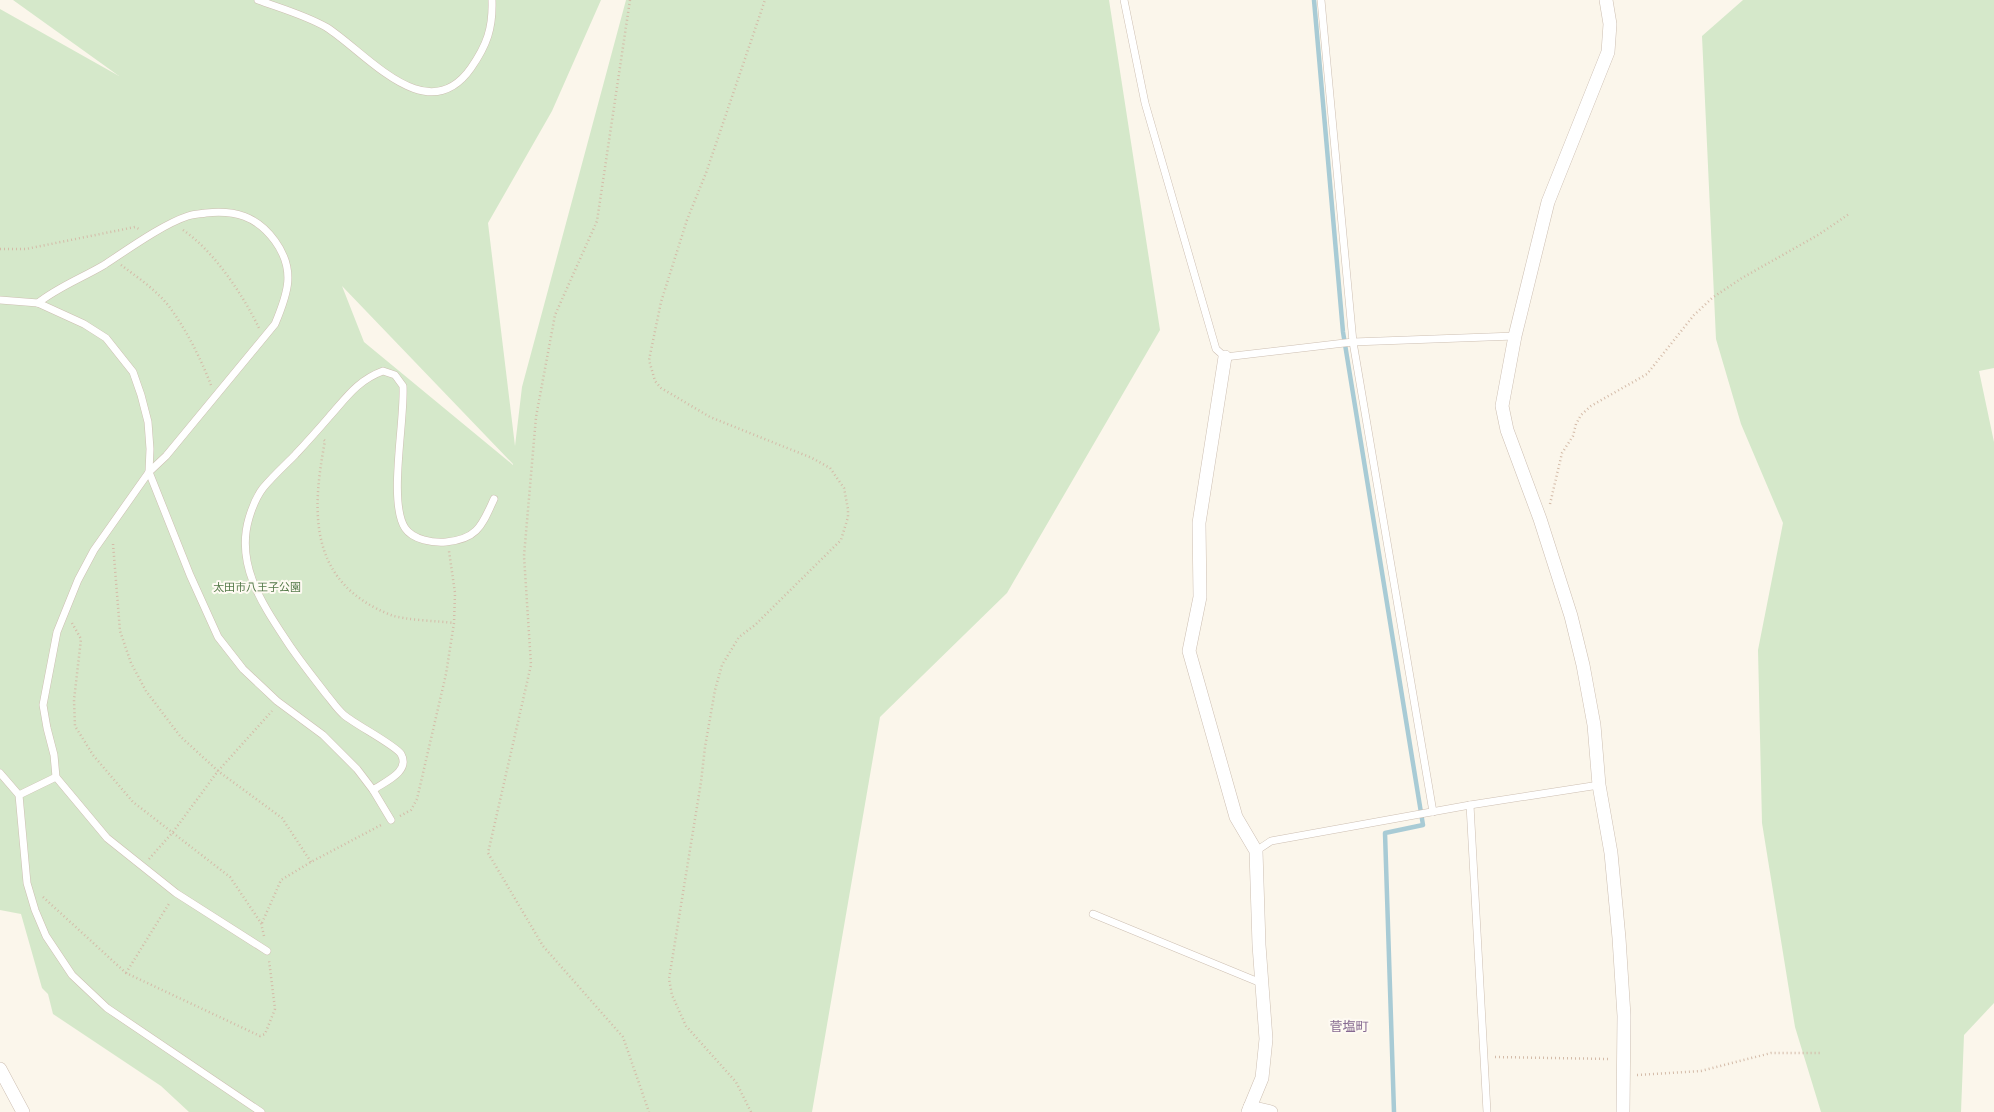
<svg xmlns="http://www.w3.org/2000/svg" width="1994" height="1112" font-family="'Noto Sans','Noto Sans JP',sans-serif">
  <rect width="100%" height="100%" fill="#fbf6eb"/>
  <g fill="#d5e8ca" fill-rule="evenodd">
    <path d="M13,0H601L552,111L488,223L515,446L522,387L626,0H1109L1160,330L1007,593L880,717L812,1112H189L161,1086L53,1014L48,994L42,988L21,914L0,910V9L119,76ZM342,286L513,464V465L364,342Z"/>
    <polygon points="1743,0 1994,0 1994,368 1979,371 1994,442 1994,1003 1964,1035 1961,1112 1821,1112 1795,1027 1762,823 1758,650 1783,523 1741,424 1716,339 1702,36"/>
  </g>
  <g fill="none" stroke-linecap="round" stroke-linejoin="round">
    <polyline stroke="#a8cbd5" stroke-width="4.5" points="1314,0 1343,332 1423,825 1385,833 1394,1112"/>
    <g stroke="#cdbfb2" stroke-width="8">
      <g id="lane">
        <path d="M258,0C280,8 305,15 326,27C366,52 427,131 471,68C487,45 493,28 492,0"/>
        <polyline points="1124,0 1145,103 1216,349 1225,357 1353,342 1515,336"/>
        <polyline points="1321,0 1353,342 1433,812"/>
        <polyline points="0,300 38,303 84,324 106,338 133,372 141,395 148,422 150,449 149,472 190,575 218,637 243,669 277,701 323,735 357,769 373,790 391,820"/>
        <path d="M38,303C58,287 82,278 104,265C127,250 163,224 188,216C194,214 200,214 206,213C235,210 257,216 275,241C296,270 288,293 275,324L166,456L149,472L94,550L78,580L57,632L43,705L47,728L54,755L56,777L107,838L176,893L267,951"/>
        <polyline points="0,773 19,795 27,883 35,910 46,936 72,975 107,1008 261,1112"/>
        <path d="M373,790C384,782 411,772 401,754C395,745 356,725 344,715C337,709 332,701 326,694C313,677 300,661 288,643C263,605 235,565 249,518C252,508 256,497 263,488C272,477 284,466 295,455C306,443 318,430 329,417C346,398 358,380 383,371L395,375L403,386C405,420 388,502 405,528C413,540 433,543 446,542C478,539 482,525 494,499"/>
        <polyline points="19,795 56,777"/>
        <polyline points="1470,805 1487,1112"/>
        <polyline points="1256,851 1271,841 1470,805 1599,785"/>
        <polyline points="1093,914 1261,983"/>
      </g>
    </g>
    <g stroke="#cdbfb2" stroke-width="14">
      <g id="street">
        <polyline points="1606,0 1610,24 1608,52 1548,202 1515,336 1502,406 1507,430 1540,519 1571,616 1583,665 1594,725 1599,785 1611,853 1619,938 1624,1016 1623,1112"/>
        <polyline points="1225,357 1199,523 1200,597 1189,651 1236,817 1256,851 1259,945 1266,1039 1262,1078 1248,1112"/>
        <polyline points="0,1069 23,1112"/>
        <polyline points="1250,1107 1271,1112"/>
      </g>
    </g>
    <g stroke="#d4bba8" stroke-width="2.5" stroke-dasharray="1 3" stroke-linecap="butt">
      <polyline points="630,0 597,221 555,315 536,417 524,556 531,665 488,853 543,946 623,1037 649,1112"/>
      <path d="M183,230C214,251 243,295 259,328"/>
      <polyline points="0,249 26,249 135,227 139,229"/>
      <path d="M121,265C137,277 155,289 168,305C186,329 200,357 211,385"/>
      <path d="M324,440L325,441C311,514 309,583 391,615C404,620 438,621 454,623"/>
      <polyline points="1550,504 1562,453 1573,436 1576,424 1581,415 1591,406 1647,374 1694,315 1712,298 1742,278 1818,235 1849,214"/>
      <polyline points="113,544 120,631 131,663 146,691 180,736 218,771 282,818 311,862"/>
      <polyline points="72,623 81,639 74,700 75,726 93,755 133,802 230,877 261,923 264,936"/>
      <polyline points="400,816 411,810 417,799 446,674 454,623 455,593 449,551"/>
      <polyline points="149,859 173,832 218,771 272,711"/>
      <polyline points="43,897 126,973 260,1036 265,1034 275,1009 269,960"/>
      <polyline points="262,923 281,880 311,862 381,825"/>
      <polyline points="126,973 170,902"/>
      <polyline points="1495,1057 1610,1059"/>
      <polyline points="1637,1075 1701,1071 1771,1053 1821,1053"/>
      <polyline points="751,1112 736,1082 686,1026 672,995 669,979 701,782 705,747 715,690 722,665 739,637 755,625 841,540 848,517 848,509 844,488 830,468 812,458 710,417 661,388 655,381 649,360 661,302 687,220 706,173 765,0"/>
    </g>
    <use href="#lane" stroke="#fff" stroke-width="7"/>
    <use href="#street" stroke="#fff" stroke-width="13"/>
  </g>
  <g text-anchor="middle" stroke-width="4" stroke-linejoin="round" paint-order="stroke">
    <g font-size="11" fill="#547949" stroke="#fefaf2">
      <text x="257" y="591">太田市八王子公園</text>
    </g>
    <g font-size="13" fill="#856890" stroke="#fefaf2">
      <text x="1349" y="1031">菅塩町</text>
    </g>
  </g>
</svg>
